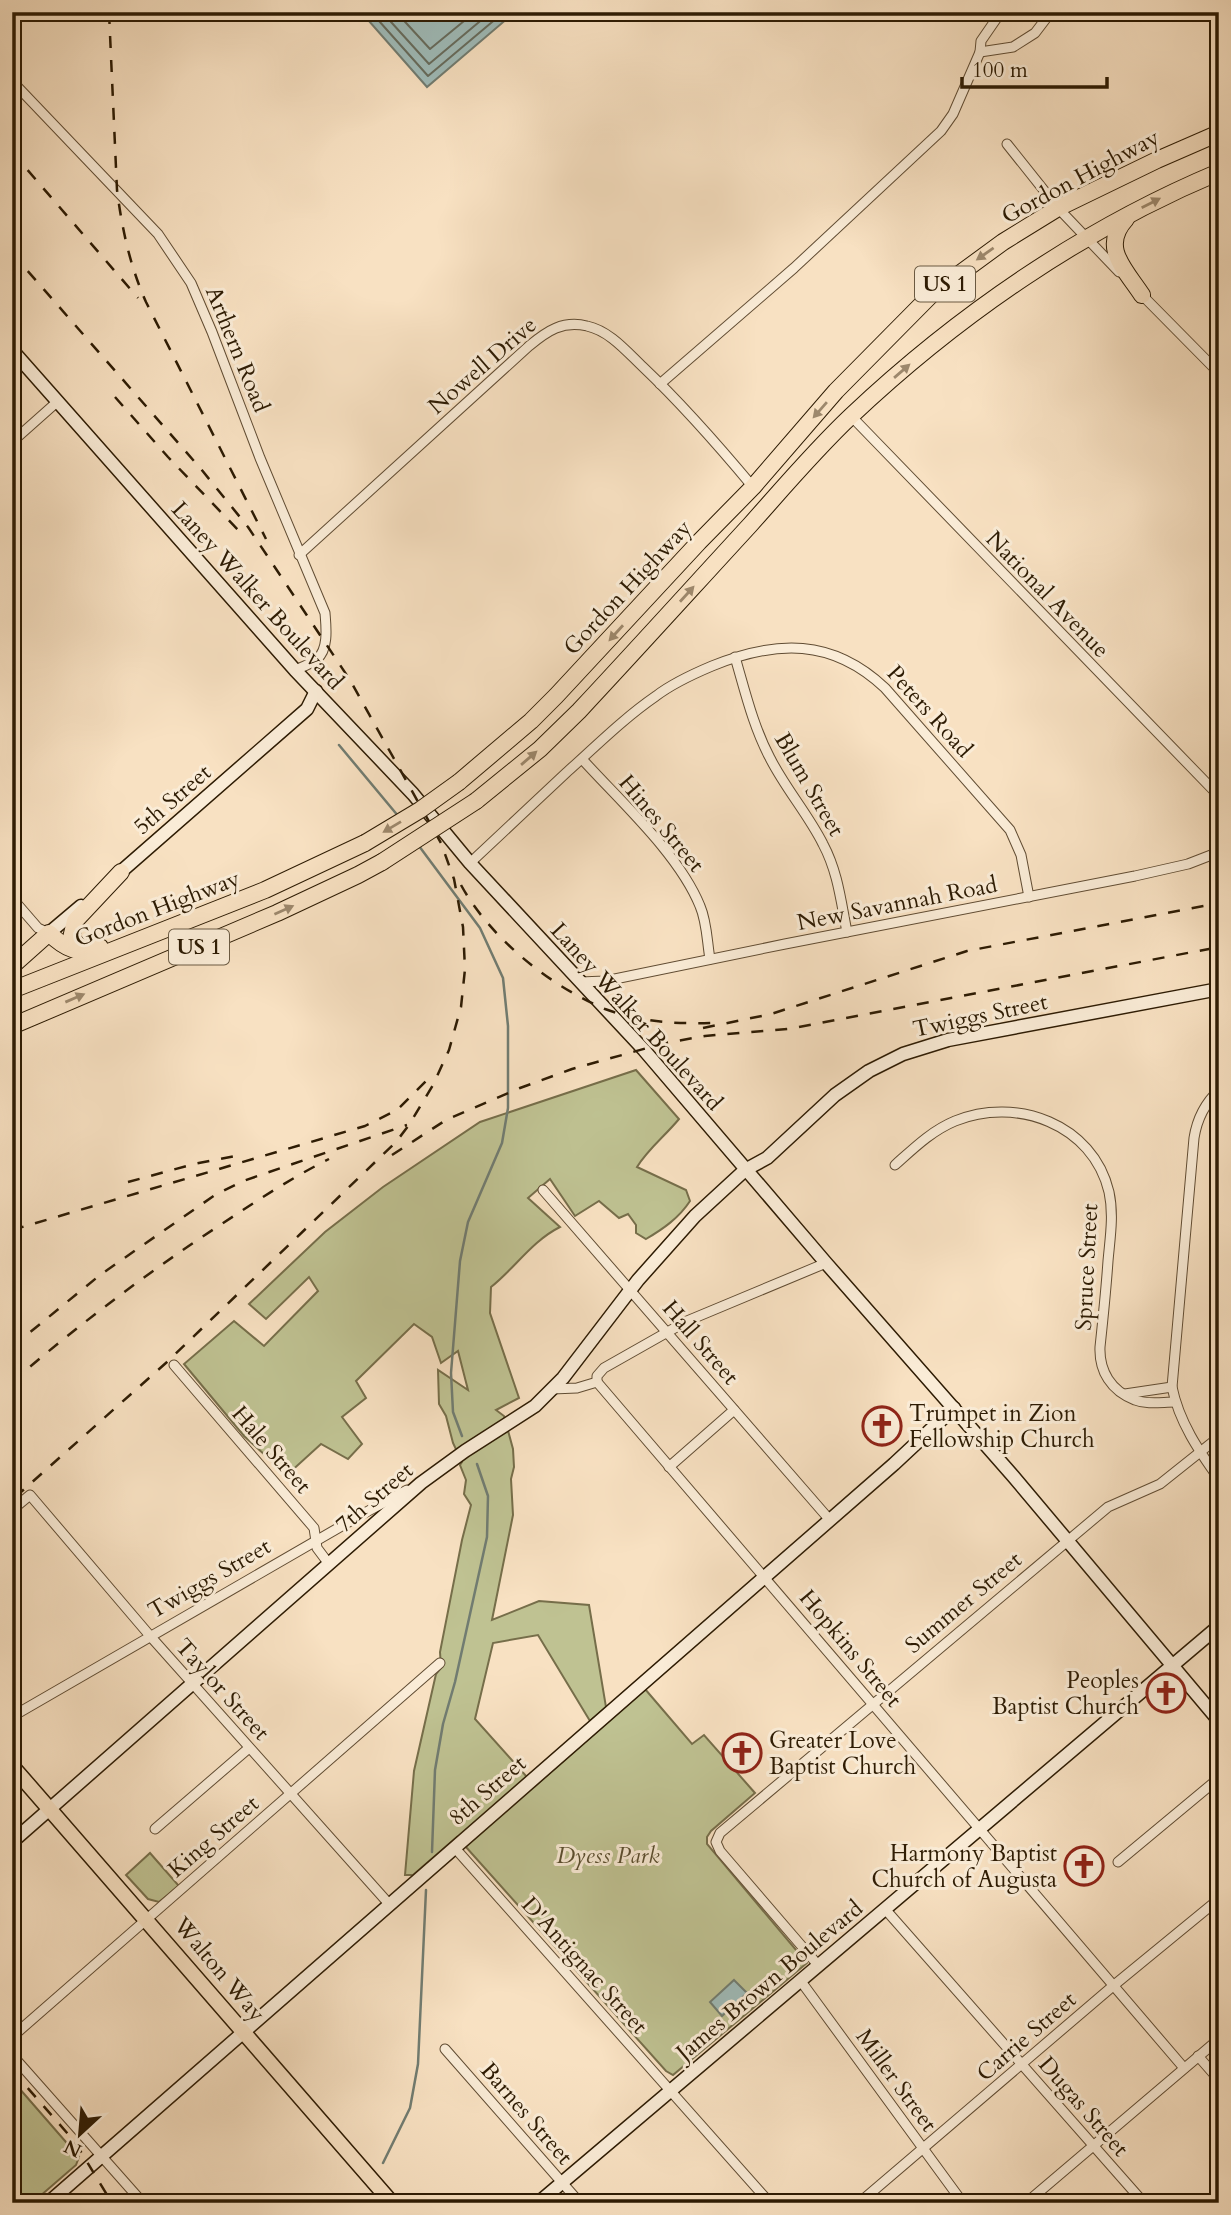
<svg xmlns="http://www.w3.org/2000/svg" width="1231" height="2215" font-family="Cardo,serif">
  <rect width="100%" height="100%" fill="#f8e1c2"/>
  <filter id="stains"><feTurbulence type="fractalNoise" baseFrequency=".00286" numOctaves="4"/><feColorMatrix values="0 0 0 0 .2 0 0 0 0 .09 0 0 0 0 .02 0 0 0 .5 -.17"/></filter>
  <radialGradient id="worn" r=".72"><stop offset=".6" stop-color="#630" stop-opacity="0"/><stop offset="1" stop-color="#630" stop-opacity=".3"/></radialGradient>
  <g fill="#bfc292" stroke="#766e4a" stroke-width="2">
    <path d="M636,1070L679,1119C665,1136 648,1149 637,1167L686,1190L690,1201C679,1218 663,1229 646,1239L636,1233V1225L628,1214L619,1218L599,1201L575,1216L550,1179L528,1198L560,1227C532,1241 515,1268 491,1287L490,1313L519,1398L496,1410L504,1416L513,1449L514,1467L511,1479L513,1515L492,1620L539,1601L589,1605L606,1707L590,1721L538,1635L493,1643L475,1719L535,1786L645,1689L692,1744L704,1735L755,1793L711,1831L707,1837V1844L807,1963L673,2075L666,2071L457,1837L413,1875H405L414,1771L436,1674L441,1668L440,1652L462,1540L471,1505L464,1494L466,1480L460,1465L462,1462L453,1443L446,1416L439,1404L438,1370L468,1390L458,1351L441,1363L432,1337L414,1324L356,1381L366,1398L342,1417L362,1444L348,1459L321,1444L287,1475L244,1436L184,1364L234,1321L264,1346L318,1291L309,1277L266,1319L249,1304L325,1232L383,1187L480,1122Z"/>
    <polygon points="150,1853 179,1886 159,1902 148,1899 126,1875"/>
    <polygon points="12,2080 79,2157 76,2165 32,2203 12,2203"/>
  </g>
  <g fill="#9fbcba" stroke="#717c71" stroke-width="2">
    <polygon points="361,12 515,12 427,87"/>
    <polygon points="734,1980 747,1993 722,2016 710,2002"/>
  </g>
  <g fill="none" stroke-linecap="round" stroke-linejoin="round">
    <g stroke="#666c5e" stroke-width="2">
      <polyline points="371,12 428,76 504,12"/>
      <polyline points="382,12 429,64 491,12"/>
      <polyline points="396,12 430,49 475,12"/>
    </g>
    <g stroke="#717c71" stroke-width="2.5">
      <polyline points="339,745 399,817"/>
      <polyline points="419,846 480,928 503,978 508,1026 508,1108 502,1143 468,1222 460,1261 451,1373 453,1412 462,1436"/>
      <polyline points="432,1852 435,1770 443,1724 455,1682 487,1537 488,1496 477,1464"/>
      <polyline points="383,2163 410,2108 418,2064 426,1890"/>
      <polyline points="360,2203 360,2201"/>
    </g>
    <g stroke="#604c33" stroke-width="11">
      <g id="street">
        <polyline points="980,52 1013,47 1035,33 1051,12"/>
        <path d="M12,81L158,234L191,283L212,332L260,458L325,613C326,626 329,649 317,659C311,664 302,667 295,670"/>
        <polyline points="1007,144 1058,208 1119,272"/>
        <polyline points="1139,292 1219,373"/>
        <polyline points="660,384 794,268 941,131 953,114 980,52 981,41 1001,12"/>
        <polyline points="851,416 1219,796"/>
        <polyline points="12,442 57,402"/>
        <path d="M299,555L529,346C547,331 563,320 587,326C610,331 627,352 643,367C683,405 718,445 753,487"/>
        <path d="M735,657C745,691 753,726 770,758C785,788 808,814 823,844C838,872 841,902 847,932"/>
        <path d="M582,759C620,801 679,854 700,906C707,922 707,942 710,959"/>
        <path d="M470,863C502,833 535,802 567,772C596,746 624,718 656,696C673,683 693,674 712,666C776,640 832,638 885,688L1010,830L1021,855L1029,897"/>
        <polyline points="12,898 38,928 49,933"/>
        <polyline points="580,982 605,981 785,944 1135,876 1188,864 1219,852"/>
        <path d="M1219,1090C1204,1104 1197,1119 1194,1138L1172,1387C1179,1422 1199,1451 1219,1479"/>
        <path d="M895,1165C913,1149 931,1131 955,1121C1016,1096 1093,1124 1109,1192C1114,1215 1110,1238 1108,1261C1106,1290 1103,1319 1100,1347C1099,1371 1111,1391 1135,1400C1147,1405 1162,1402 1175,1402"/>
        <polyline points="543,1190 829,1519"/>
        <polyline points="174,1365 314,1528 317,1548 329,1564"/>
        <polyline points="597,1382 1184,2068"/>
        <polyline points="552,1389 577,1388 597,1382 597,1376 604,1368 687,1321 826,1263"/>
        <polyline points="1125,1394 1172,1387"/>
        <polyline points="669,1467 734,1410"/>
        <polyline points="12,1474 15,1477"/>
        <polyline points="12,1510 30,1495 151,1637 390,1905"/>
        <polyline points="20,1712 359,1516 407,1490"/>
        <polyline points="155,1829 249,1748"/>
        <polyline points="454,1847 770,2203"/>
        <polyline points="1118,1862 1219,1778"/>
        <polyline points="885,1909 1144,2203"/>
        <polyline points="818,1965 720,1851 716,1842 720,1833 1108,1507 1160,1484 1219,1437"/>
        <polyline points="800,1980 963,2203"/>
        <polyline points="12,2037 440,1663"/>
        <polyline points="445,2049 580,2203"/>
        <polyline points="12,2055 143,2203"/>
        <polyline points="1198,2056 1219,2080"/>
        <polyline points="859,2203 1113,1986 1219,1899"/>
        <polyline points="1026,2203 1219,2039"/>
      </g>
    </g>
    <g stroke="#2d1b03" stroke-width="15">
      <g id="secondary">
        <polyline points="12,350 295,670 413,794 470,863 644,1050 826,1263 1013,1476 1219,1721"/>
        <polyline points="116,876 307,709 316,691"/>
        <polyline points="49,933 81,906"/>
        <polyline points="12,1842 421,1483 465,1451 535,1406 563,1378 638,1280 695,1216 745,1170 767,1158 835,1095 869,1071 903,1054 948,1040 1219,989"/>
        <polyline points="48,2203 894,1464 954,1408"/>
        <polyline points="538,2203 1219,1626"/>
      </g>
    </g>
    <g stroke="#2d1b03" stroke-width="17">
      <polyline id="primary" points="12,1766 392,2203"/>
    </g>
    <g stroke="#2d1b03" stroke-width="18">
      <g id="highway">
        <path d="M1126,219C1100,247 1125,269 1142,295"/>
        <polyline points="459,782 531,721 556,696 699,542 753,487 836,391 932,294 1003,242 1058,208 1157,160 1219,133"/>
        <path d="M476,801L540,749L579,711C636,650 693,587 750,525C783,488 815,450 851,416C958,315 1083,229 1219,172"/>
        <polyline points="86,948 79,946 71,938 75,921 121,872"/>
        <path d="M12,966L49,933C65,949 78,955 100,947"/>
        <polyline points="12,990 265,890 365,843"/>
        <polyline points="12,1026 277,913 358,875 382,862"/>
      </g>
    </g>
    <use href="#street" stroke="#faecd7" stroke-width="9"/>
    <use href="#secondary" stroke="#faecd7" stroke-width="12"/>
    <use href="#primary" stroke="#f8e1c2" stroke-width="14"/>
    <use href="#highway" stroke="#f8e1c2" stroke-width="16"/>
    <g stroke="#2d1b03" stroke-width="2.5" stroke-dasharray="12 12" stroke-linecap="butt">
      <path d="M109,12L117,190C122,229 130,266 146,302L266,539"/>
      <polyline points="12,152 138,298"/>
      <polyline points="12,253 201,469 248,527 350,680 441,843 454,879 463,927 465,969 461,1007 449,1050 433,1085 409,1125 396,1142 167,1362 12,1500"/>
      <polyline points="115,397 168,457 241,533"/>
      <path d="M461,885C490,938 550,986 605,1009C639,1022 676,1024 711,1023"/>
      <polyline points="703,1028 771,1014 967,951 1219,903"/>
      <polyline points="392,1155 446,1120 520,1088 572,1069 665,1043 705,1036 788,1029 1219,947"/>
      <polyline points="128,1182 194,1164 240,1155"/>
      <polyline points="12,1230 365,1126 397,1110 430,1077"/>
      <polyline points="12,1347 100,1275 215,1195 243,1181 407,1125"/>
      <path d="M12,1382C76,1327 143,1276 214,1229C252,1204 289,1179 329,1159"/>
      <polyline points="12,2070 75,2142 112,2203"/>
    </g>
    <g stroke="#2d1b03" stroke-width="18" stroke-linecap="butt">
      <g id="highway-bridge">
        <polyline points="365,843 420,810 459,782"/>
        <polyline points="382,862 476,801"/>
      </g>
    </g>
    <use href="#highway-bridge" stroke="#f8e1c2" stroke-width="16"/>
  </g>
  <defs><path id="oneway-solid" d="M-6-.8H1V-3.2L6.5 0L1 3.2V.8H-6Z" transform="scale(1.75)"/></defs>
  <g fill="#9d886c">
    <use href="#oneway-solid" transform="translate(1151 203) rotate(-27)"/>
    <use href="#oneway-solid" transform="translate(985 254) rotate(145)"/>
    <use href="#oneway-solid" transform="translate(902 371) rotate(-41)"/>
    <use href="#oneway-solid" transform="translate(820 410) rotate(131)"/>
    <use href="#oneway-solid" transform="translate(687 594) rotate(-48)"/>
    <use href="#oneway-solid" transform="translate(616 633) rotate(132)"/>
    <use href="#oneway-solid" transform="translate(529 758) rotate(-41)"/>
    <use href="#oneway-solid" transform="translate(392 827) rotate(149)"/>
    <use href="#oneway-solid" transform="translate(284 910) rotate(-24)"/>
    <use href="#oneway-solid" transform="translate(75 998) rotate(-23)"/>
  </g>
  <defs>
    <g id="church-ring" transform="scale(2.0125)"><circle r="9.5" fill="#faecd7" stroke="#8f2418" stroke-width="1.5"/><path d="M-1.2-6h2.4v3.5h3.3v2.4h-3.3V6h-2.4V-.1h-3.3v-2.4h3.3Z" fill="#8f2418"/></g>
  </defs>
  <g fill-rule="evenodd">
    <use href="#church-ring" x="882" y="1426"/>
    <use href="#church-ring" x="1166" y="1693"/>
    <use href="#church-ring" x="742" y="1753"/>
    <use href="#church-ring" x="1084" y="1866"/>
  </g>
  <g text-anchor="middle" stroke-width="6" stroke-linejoin="round" paint-order="stroke">
    <g fill="#faecd7" stroke="#6a5a43" stroke-width="2">
      <rect x="915" y="266.5" width="60" height="35" rx="5"/>
      <rect x="169" y="929.5" width="60" height="35" rx="5"/>
    </g>
    <g font-size="21" font-weight="bold" fill="#2d1b03">
      <text x="945" y="291">US 1</text>
      <text x="199" y="954">US 1</text>
    </g>
    <g font-size="23" fill="#2d1b03" stroke="#faecd7">
      <text transform="translate(1080 176) rotate(-28)" y="8">Gordon Highway</text>
      <text transform="translate(238 349) rotate(68)" y="8">Arthern Road</text>
      <text transform="translate(482 365) rotate(-41)" y="8">Nowell Drive</text>
      <text transform="translate(627 587) rotate(-47)" y="8">Gordon Highway</text>
      <text transform="translate(1048 594) rotate(46)" y="8">National Avenue</text>
      <text transform="translate(258 595) rotate(48)" y="8">Laney Walker Boulevard</text>
      <text transform="translate(930 711) rotate(48)" y="8">Peters Road</text>
      <text transform="translate(810 784) rotate(60)" y="8">Blum Street</text>
      <text transform="translate(172 799) rotate(-41)" y="8">5th Street</text>
      <text transform="translate(662 823) rotate(50)" y="8">Hines Street</text>
      <text transform="translate(897 903) rotate(-11)" y="8">New Savannah Road</text>
      <text transform="translate(157 908) rotate(-21)" y="8">Gordon Highway</text>
      <text transform="translate(980 1015) rotate(-12)" y="8">Twiggs Street</text>
      <text transform="translate(637 1016) rotate(48)" y="8">Laney Walker Boulevard</text>
      <text transform="translate(1086 1267) rotate(-87)" y="8">Spruce Street</text>
      <text transform="translate(701 1342) rotate(49)" y="8">Hall Street</text>
      <text transform="translate(272 1449) rotate(49)" y="8">Hale Street</text>
      <text transform="translate(374 1497) rotate(-41)" y="8">7th Street</text>
      <text transform="translate(209 1578) rotate(-30)" y="8">Twiggs Street</text>
      <text transform="translate(963 1602) rotate(-40)" y="8">Summer Street</text>
      <text transform="translate(851 1648) rotate(50)" y="8">Hopkins Street</text>
      <text transform="translate(223 1689) rotate(48)" y="8">Taylor Street</text>
      <text transform="translate(487 1790) rotate(-41)" y="8">8th Street</text>
      <text transform="translate(213 1836) rotate(-41)" y="8">King Street</text>
      <text transform="translate(585 1965) rotate(48)" y="8">D'Antignac Street</text>
      <text transform="translate(220 1969) rotate(50)" y="8">Walton Way</text>
      <text transform="translate(769 1980) rotate(-40)" y="8">James Brown Boulevard</text>
      <text transform="translate(1026 2036) rotate(-41)" y="8">Carrie Street</text>
      <text transform="translate(897 2080) rotate(54)" y="8">Miller Street</text>
      <text transform="translate(1084 2106) rotate(49)" y="8">Dugas Street</text>
      <text transform="translate(527 2113) rotate(49)" y="8">Barnes Street</text>
    </g>
    <g font-size="23" fill="#2d1b03" stroke="#faecd7" text-anchor="start">
      <text x="909" y="1421">Trumpet in Zion<tspan x="909" dy="26">Fellowship Church</tspan></text>
      <text x="1139" y="1688" text-anchor="end">Peoples<tspan x="1139" dy="26">Baptist Church</tspan></text>
      <text x="769" y="1748">Greater Love<tspan x="769" dy="26">Baptist Church</tspan></text>
      <text x="1057" y="1861" text-anchor="end">Harmony Baptist<tspan x="1057" dy="26">Church of Augusta</tspan></text>
    </g>
    <g font-size="23" font-style="italic" fill="#594d2e" stroke="#faecd7">
      <text x="608" y="1863">Dyess Park</text>
    </g>
  </g>
  <rect width="1231" height="2215" fill="none" stroke="#f8e1c2" stroke-width="42"/>
  <rect x="14" y="14" width="1203" height="2187" fill="none" stroke="#2d1b03" stroke-width="3.5"/>
  <rect x="21" y="21" width="1189" height="2173" fill="none" stroke="#2d1b03" stroke-width="2"/>
  <g transform="translate(80 2134) rotate(206)" stroke="#faecd7" stroke-width="5" paint-order="stroke">
  <path d="M0-5L12 26L0 18L-12 26Z" fill="#2d1b03"/>
  <text y="-10" font-size="19" font-weight="bold" text-anchor="middle" fill="#2d1b03">N</text>
  </g>
  <path d="M962 77v10h145v-10" fill="none" stroke="#2d1b03" stroke-width="3.5"/>
  <text x="972" y="77" font-size="21" fill="#2d1b03" stroke="#faecd7" stroke-width="5" paint-order="stroke">100 m</text>
  <rect width="100%" height="100%" filter="url(#stains)"/>
  <rect width="100%" height="100%" fill="url(#worn)"/>
</svg>
